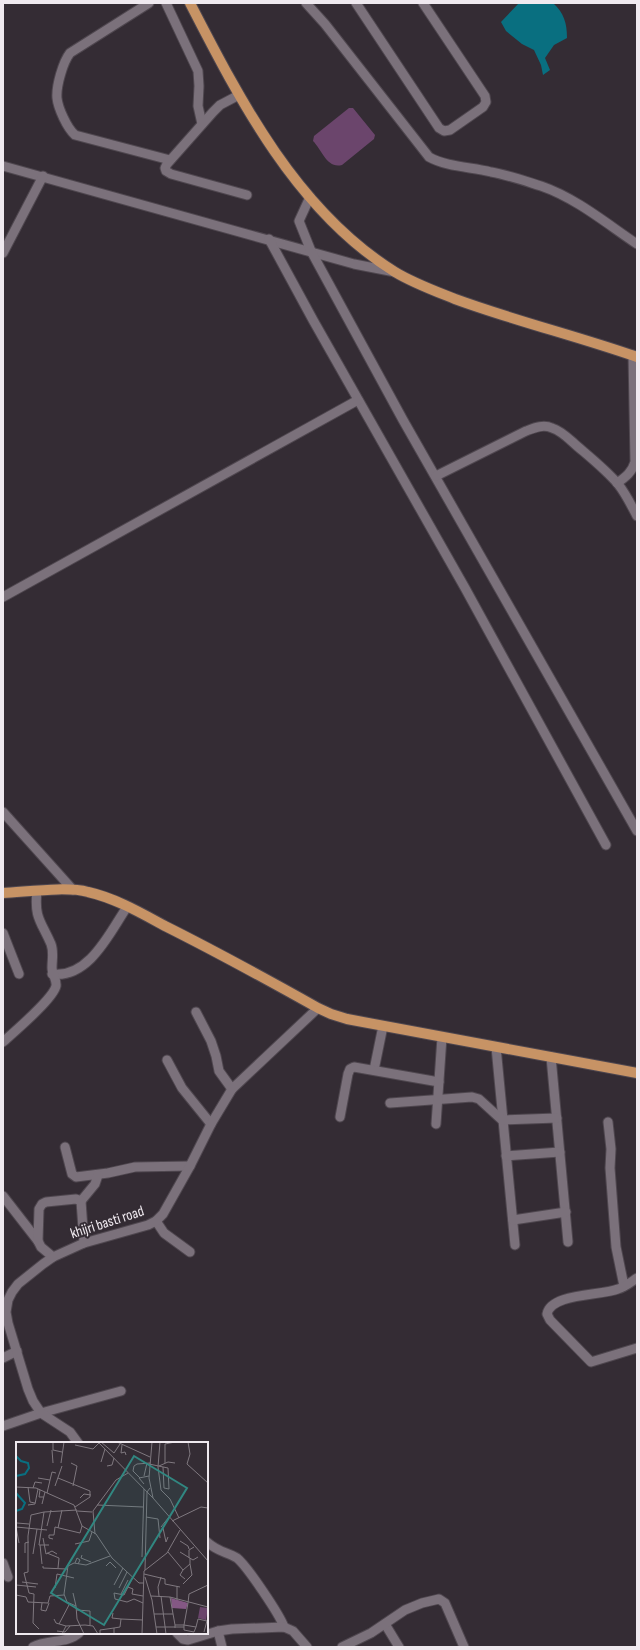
<svg xmlns="http://www.w3.org/2000/svg" width="640" height="1650" font-family="'Sofia Sans Condensed',sans-serif">
  <rect width="100%" height="100%" fill="#342c34"/>
  <path fill="#6b456c" d="M349,108H353L375,135L374,139L342,165C327,169 322,150 313,141L314,136Z"/>
  <path fill="#096f80" d="M519,3H553C564,13 567,23 567,38L554,45L545,58L550,70L543,75L541,65L534,50L522,44L506,31L501,22Z"/>
  <g fill="none" stroke-linecap="round" stroke-linejoin="round">
    <g stroke="#4f474f" stroke-width="11">
      <g id="minor">
        <path d="M149,3L70,53C63,62 56,86 57,98C58,108 67,128 75,135L170,160"/>
        <polyline points="166,3 198,71 199,86 198,106 202,124"/>
        <path d="M306,3L325,24L429,157C447,167 471,167 491,172C508,175 525,181 541,186C576,198 607,224 637,244"/>
        <polyline points="356,3 439,128 444,131 450,130 483,107 486,102 485,96 423,3"/>
        <polyline points="239,95 220,105 213,112 167,164 165,168 166,171 171,174 247,195"/>
        <polyline points="3,166 354,264 395,272"/>
        <polyline points="310,197 299,221 311,251 403,420 637,831"/>
        <polyline points="269,239 313,320 465,588 606,845"/>
        <polyline points="3,253 43,176"/>
        <path d="M436,476L526,431C534,428 543,424 552,428C562,431 570,440 577,446C591,458 606,470 618,484C626,494 631,505 637,516"/>
        <path d="M617,483C626,477 632,472 635,462L633,355"/>
        <polyline points="3,597 358,400"/>
        <polyline points="3,812 73,890"/>
        <polyline points="3,933 19,974"/>
        <path d="M52,974C89,979 110,932 127,907"/>
        <polyline points="196,1012 211,1041 216,1056 219,1071 232,1089"/>
        <path d="M3,1042C14,1032 53,999 56,986C57,980 52,974 52,968C52,959 54,952 51,944C41,921 34,918 37,891"/>
        <polyline points="496,1047 515,1245"/>
        <polyline points="551,1057 568,1242"/>
        <polyline points="167,1060 182,1088 211,1124"/>
        <polyline points="374,1070 383,1026"/>
        <polyline points="390,1103 472,1097 479,1099 502,1120 557,1118"/>
        <polyline points="340,1117 348,1074 350,1069 354,1067 439,1082"/>
        <polyline points="608,1122 611,1149 610,1168 616,1247 624,1286"/>
        <polyline points="436,1124 442,1037"/>
        <polyline points="65,1147 72,1174 76,1177 108,1173 135,1167 190,1166"/>
        <polyline points="506,1156 560,1152"/>
        <polyline points="3,1196 38,1241"/>
        <polyline points="81,1201 95,1184 98,1175"/>
        <polyline points="513,1220 566,1212"/>
        <polyline points="156,1221 164,1233 190,1252"/>
        <polyline points="53,1257 41,1247 38,1241 39,1209 42,1204 46,1202 76,1199 81,1201 84,1243"/>
        <path d="M637,1278C631,1282 625,1287 618,1289C601,1296 551,1293 547,1314L550,1320L591,1362L637,1348"/>
        <polyline points="3,1358 17,1351"/>
        <polyline points="3,1426 41,1413 121,1391"/>
        <polyline points="78,1443 70,1432 41,1413 33,1401 28,1389 8,1323 6,1312 8,1300 12,1292 18,1284 43,1264 53,1257 84,1243 148,1225 156,1221 163,1214 190,1166 211,1124 232,1089 318,1008"/>
        <path d="M207,1542C218,1552 227,1552 237,1558C247,1566 280,1615 284,1627"/>
        <polyline points="3,1563 8,1577"/>
        <polyline points="385,1624 399,1647"/>
        <polyline points="218,1631 222,1647"/>
        <polyline points="177,1633 183,1639 188,1640 218,1631 232,1629 284,1627 293,1631 307,1647"/>
        <path d="M33,1647C47,1639 67,1644 79,1633"/>
        <polyline points="342,1647 371,1633 405,1610 422,1603 439,1599 445,1603 464,1647"/>
      </g>
    </g>
    <g stroke="#4f474f" stroke-width="12">
      <g id="major">
        <path d="M190,3C241,102 297,211 395,272C413,283 435,291 455,299C515,321 577,336 637,357"/>
        <path d="M3,893C26,892 66,886 88,892C115,898 141,913 165,926C217,952 268,980 318,1008L331,1014L347,1019L637,1073"/>
      </g>
    </g>
    <use href="#minor" stroke="#7b717b" stroke-width="9"/>
    <use href="#major" stroke="#c79365" stroke-width="10"/>
  </g>
  <g text-anchor="middle" stroke-width="4" stroke-linejoin="round" paint-order="stroke">
    <g font-size="15" fill="#efe9ef" stroke="#342c34">
      <text transform="translate(107 1222) rotate(-18)" y="5">khijri basti road</text>
    </g>
  </g>
  <g transform="translate(16 1442)">
    <rect width="192" height="192" fill="#342c34"/>
    <path d="M184,165L192,166L190,178L182,176Z" fill="#6b456c"/>
    <path d="M155,156L172,161L170,167L156,166Z" fill="#845884"/>
    <path fill="none" stroke="#096f80" stroke-width="2" d="M0,14L5,19L12,21L13,26L9,32L0,34M0,41V51L9,61L6,67L0,69"/>
    <path fill="none" stroke="#7f787f" stroke-width="1" d="M82,0L137,56M85,0L98,11L104,2M101,0L134,15M136,0L133,36L137,56L192,119M144,0L142,25L145,48L154,57L163,76M172,0L174,12L171,22L192,41M37,1V8L46,10M59,3L77,7L83,1M106,3L105,11L109,10L110,13M36,8L37,21M85,20L89,7M45,21L48,0M55,21L61,24L57,44M149,21V2L159,0M133,22L152,26L153,47L148,46L147,25M91,24L96,23L98,16M143,24L152,20L159,21M128,34L131,21M22,36L34,38L31,51M42,36L74,49V55L59,65M124,36L117,29L118,24L121,22L134,21M34,38L36,30L40,31M128,42L123,36L133,34M39,44L46,24M0,45L20,46L58,63L66,84L80,92L96,116L123,141H128M12,45L14,60L19,61M17,46L19,40L26,41M24,48L23,55H28M64,56L68,52L75,53M26,62L29,50M12,63L19,62L22,47M81,63L127,65M61,69L76,70M130,75L142,77L144,96M156,79L185,65L192,66M1,81L13,82M31,84L35,68M0,85L31,88M0,85L3,101M145,85L153,75M42,86L46,68M147,86L150,100L152,95M79,92L77,69L100,38L112,31M27,96L30,112L36,109L41,112M37,97L33,96V93H38L39,85L64,91L66,84M164,99L172,104L173,107M59,102L73,99L76,90M24,103L26,122M33,103H23L28,70L61,68M152,110L167,128L174,122V116M164,110L177,118L182,115M9,111V101L13,100M31,111L43,116L42,126M0,112V132M17,112L21,87M66,113L65,116L75,120M126,115L128,47M173,116V108L178,105M59,121L61,116L64,118L62,122M27,124V126L51,127M90,124L94,120L100,126M129,128L131,50L134,46M167,128L164,133L169,137M128,132L149,137V142L164,145M117,135L108,153L98,151L99,157L111,160L118,157L127,161M129,135L136,158L141,192M6,140L22,142M167,142L176,133L174,122M0,143L20,145M98,143L107,126M112,145L117,147L116,152L127,154M39,146L41,132L58,136M103,146L111,130M57,151L60,164M105,152L112,138M0,153L10,155L12,160L32,161L34,154L48,153M135,154L154,155L192,165M143,154L142,145L145,135M145,154L150,192M154,155L159,183M161,158V144M26,161L25,168L30,169L33,161M172,161L168,183L180,185L182,177L191,179M172,161L173,152L192,143M61,168L74,169V183M97,171L96,176L105,177M138,172H157M38,177L40,181L50,184M43,182L54,161M140,185H168M159,186V183H168V188L178,190L180,185M23,187L17,181L18,152L13,151L8,131L12,130V94L15,73L28,70M41,189L49,190L54,184M188,190L192,175M46,192L50,184L69,183L77,184L82,192M68,192L61,177L60,164L51,160L48,152L52,124L58,121L70,123L94,114M84,192V188L98,186M98,192V186L104,185L105,177L127,178M126,192L128,129L151,111L164,88"/>
    <path fill="#318781" fill-opacity="0.15" stroke="#318781" stroke-width="2" d="M118,14L171,46L88,183L35,151Z"/>
    <rect width="192" height="192" fill="none" stroke="#efe9ef" stroke-width="2"/>
  </g>
  <rect width="640" height="1650" fill="none" stroke="#efe9ef" stroke-width="8"/>
</svg>
